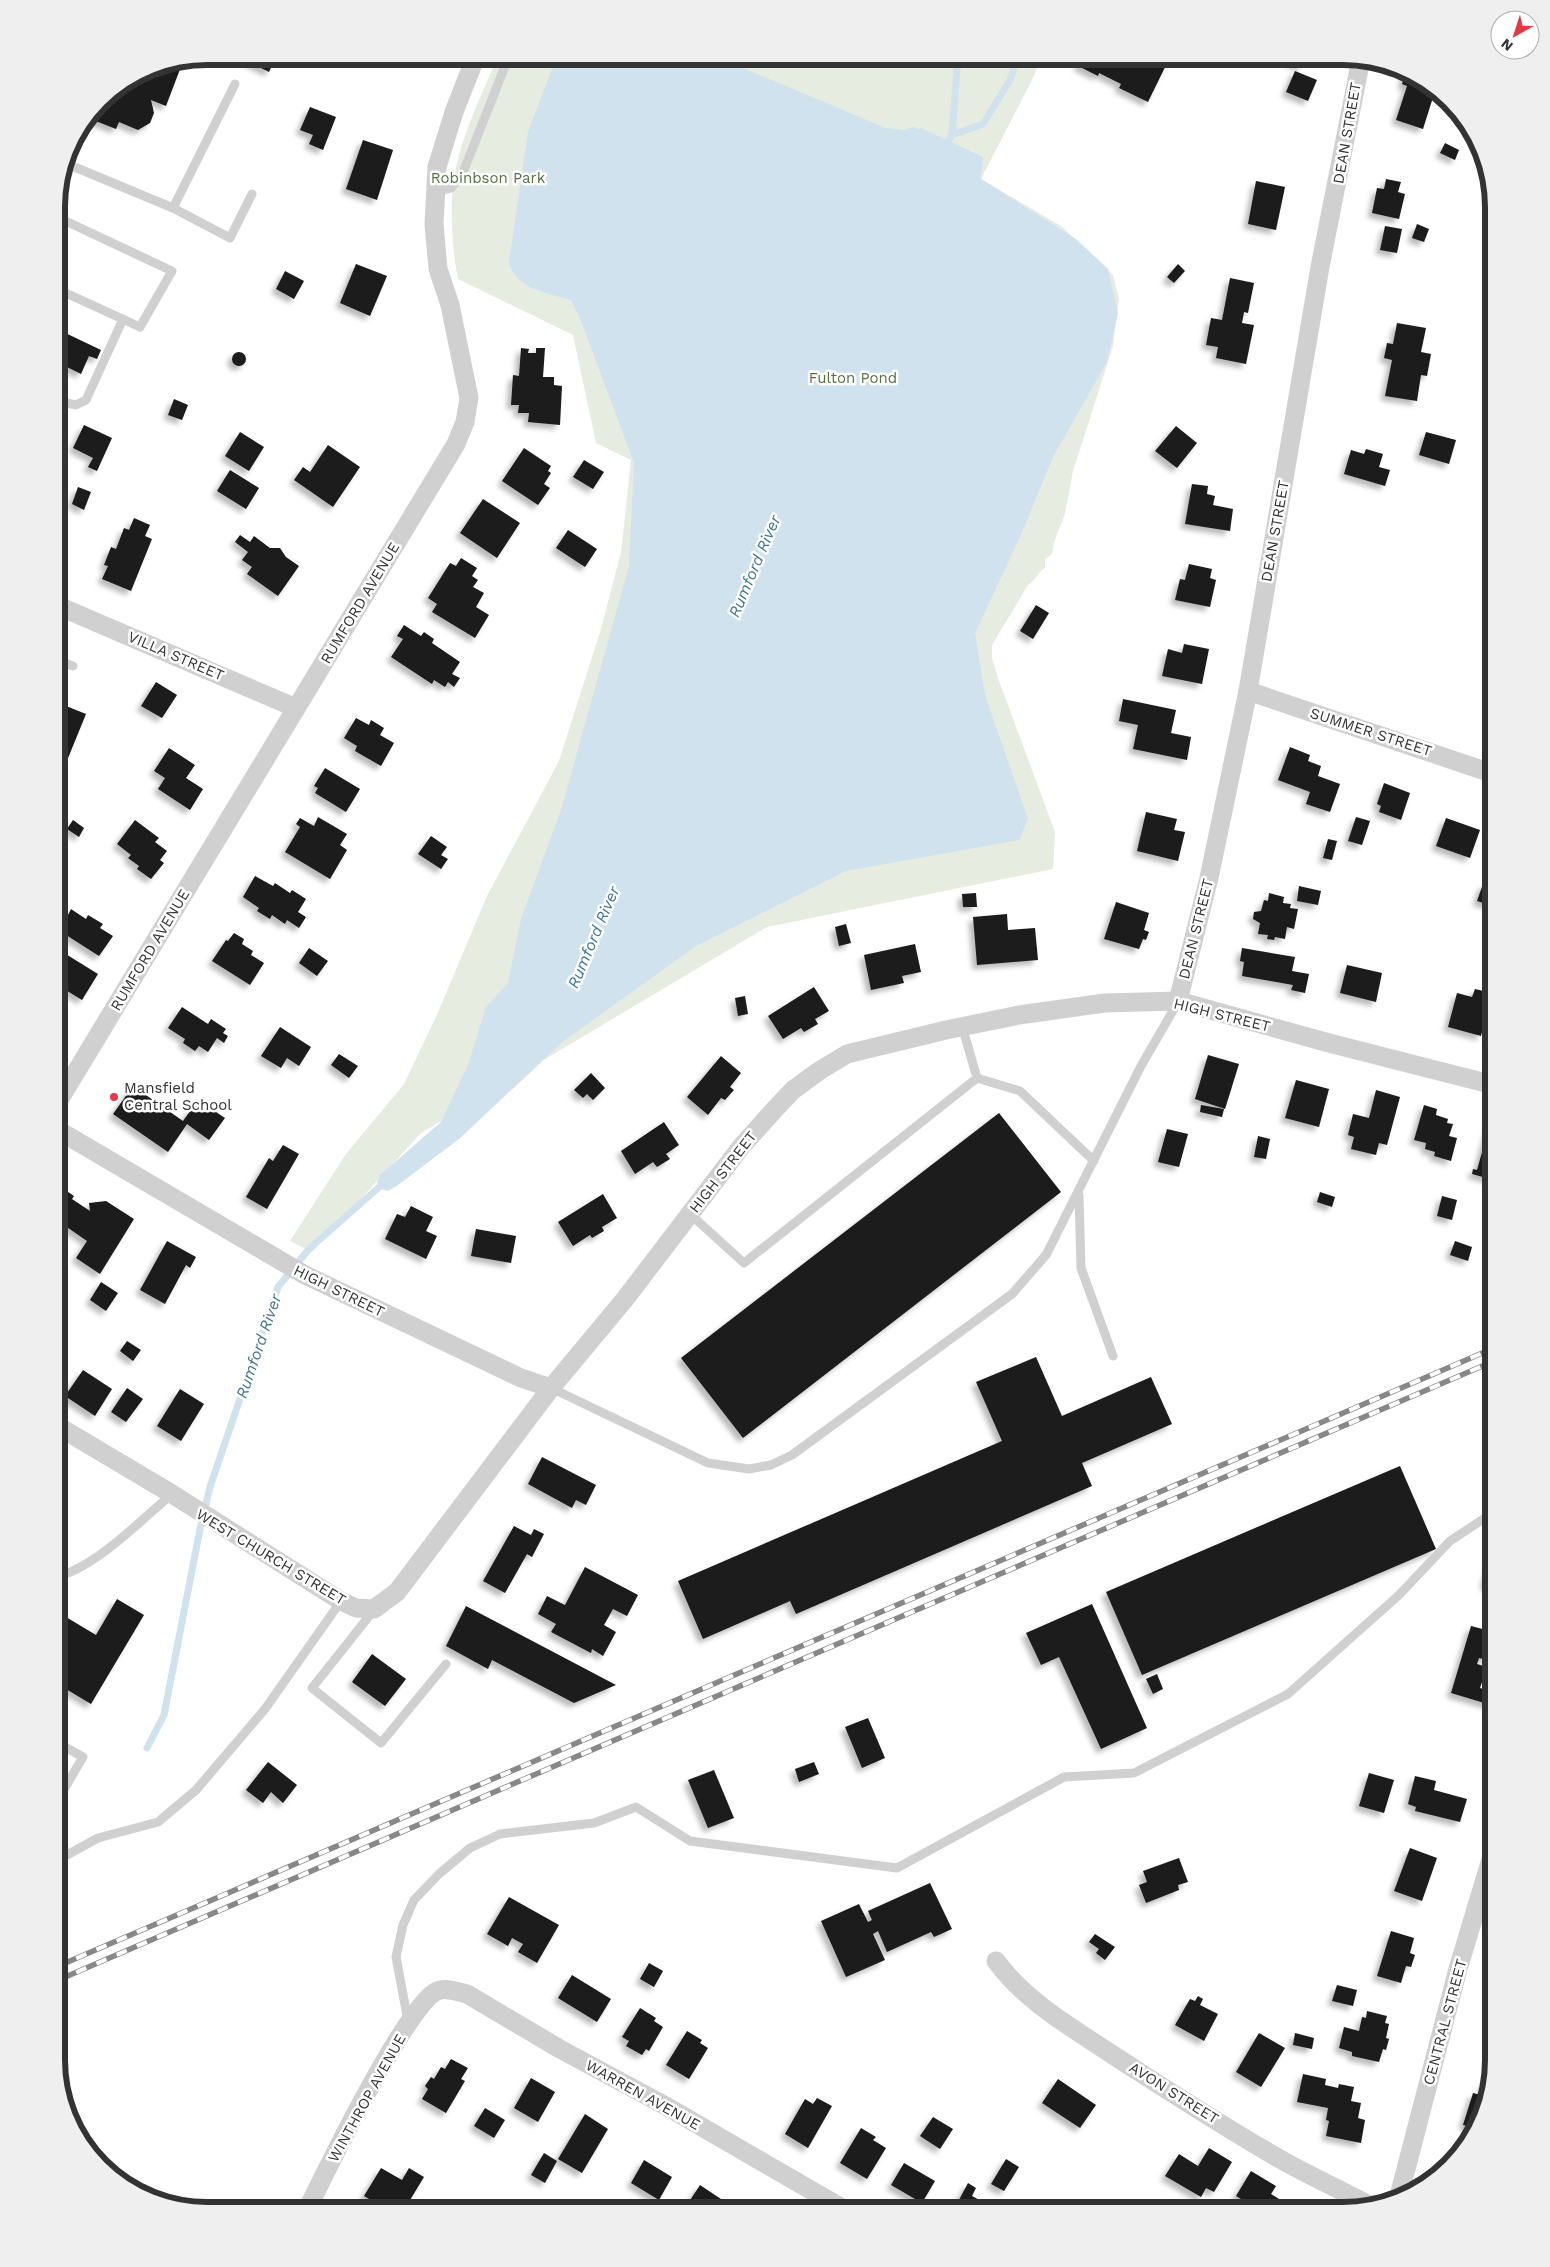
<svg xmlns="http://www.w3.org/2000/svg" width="1550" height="2267" font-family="'Work Sans',sans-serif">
  <defs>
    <filter id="shadow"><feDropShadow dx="-4.5" dy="4.5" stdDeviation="2.5" flood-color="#0004"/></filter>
  </defs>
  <rect width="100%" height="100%" fill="#fff"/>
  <path fill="#e6ecdf" d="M498,56H1041L1034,76L981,179L1061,226L1113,275L1119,299L1113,346L1073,471L1065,514L1054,542L1052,554L1045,559V568C1037,573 1036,580 1028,585L992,645V658L999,681L1055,832L1053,869L767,927L421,1133L312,1252L290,1241L346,1154L404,1084L436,1017L487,896L559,761L601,629L621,552L631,460L596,443L573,335L458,279C452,249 449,202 455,172C463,132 482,94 498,56Z"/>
  <path fill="#cfe2ee" d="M557,56H714L886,128L904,130L913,127L920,130L921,128L983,157L981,179L1076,239L1108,269L1118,313L1107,362L1053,457L1020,537L975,633L985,695L1028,819L1019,840L846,871L696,946L565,1040L459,1139L398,1185L388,1191L380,1189L377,1183L380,1175L441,1122L468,1065L486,1007L508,983L521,919L561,810L629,566L634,463L580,318L571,300C548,293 515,289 509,262L528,132Z"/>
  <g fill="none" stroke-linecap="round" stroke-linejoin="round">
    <g stroke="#cfe2ee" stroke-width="7">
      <polyline points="952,135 983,124 1010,80 1018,56"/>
      <polyline points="943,148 952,135 958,56"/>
      <polyline points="147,1748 164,1715 200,1529 210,1487 278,1287 309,1249 386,1181"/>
    </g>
  </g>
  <g fill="#1a1a1a" filter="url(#shadow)">
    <polygon points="237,56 276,56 269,72"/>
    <polygon points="1082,56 1150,57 1170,57 1148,102 1119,88 1121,84 1099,73 1098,76 1078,66"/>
    <polygon points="1279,57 1306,57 1301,67"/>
    <polygon points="177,62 182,64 166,106 151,100 154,113 150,123 138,130 119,122 116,129 88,118 101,100 150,68"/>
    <polygon points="1295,71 1317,80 1308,101 1286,92"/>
    <polygon points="1405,74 1427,82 1435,91 1423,129 1396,120 1407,86 1402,84"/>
    <polygon points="310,107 336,117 323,150 309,144 313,135 300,130"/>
    <polygon points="363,140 393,150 377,200 346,189"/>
    <polygon points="1445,143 1459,150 1455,160 1440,153"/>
    <polygon points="1386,179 1401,182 1398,192 1405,194 1399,219 1372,213 1377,188 1384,189"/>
    <polygon points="1256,181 1285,187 1276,230 1248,224"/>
    <polygon points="1417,224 1429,229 1424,242 1412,238"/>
    <polygon points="1385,226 1402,229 1397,253 1380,250"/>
    <polygon points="356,264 387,276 370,316 340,303"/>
    <polygon points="1178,264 1185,271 1174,283 1167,277"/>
    <polygon points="285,271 304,281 294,299 276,289"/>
    <polygon points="1230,278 1254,283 1248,313 1244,312 1242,323 1254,325 1246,364 1216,358 1218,347 1206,345 1211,318 1222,320"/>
    <polygon points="1397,323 1426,328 1421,352 1431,354 1427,376 1421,375 1417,401 1385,396 1392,360 1384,358 1387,343 1393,344"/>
    <polygon points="57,329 101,350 97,359 89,356 81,374 57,362"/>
    <polygon points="521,348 529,349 528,353 536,353 536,348 545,348 543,377 554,377 554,385 562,386 560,425 528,422 529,413 518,413 519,405 511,405 513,375 519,376"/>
    <circle cx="239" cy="359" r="7"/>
    <polygon points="174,399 188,405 182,420 168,415"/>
    <polygon points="84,425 112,438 97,471 88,467 93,458 73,448"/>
    <polygon points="1176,426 1197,443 1177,468 1155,451"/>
    <polygon points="240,432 264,447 249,471 225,456"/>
    <polygon points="1426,432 1456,440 1449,464 1419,455"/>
    <polygon points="328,445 360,467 333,507 294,480 303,467 310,472"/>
    <polygon points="524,448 551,466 548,471 551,473 544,484 550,488 538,505 502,481"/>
    <polygon points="1366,449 1383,454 1379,467 1390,470 1385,486 1344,474 1351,450 1364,454"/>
    <polygon points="584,460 604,472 593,489 573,477"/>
    <polygon points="230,470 259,488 246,509 217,491"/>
    <polygon points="1192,484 1208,486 1207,494 1215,496 1213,505 1233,509 1230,531 1185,524"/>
    <polygon points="78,487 91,492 84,510 72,504"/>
    <polygon points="483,499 520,523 497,558 460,533"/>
    <polygon points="134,518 150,525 145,536 152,539 131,591 102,579 108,566 104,565 111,547 116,549 124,528 129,530"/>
    <polygon points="568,530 597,549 585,567 556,548"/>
    <polygon points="240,535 250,542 254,536 270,548 280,548 286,557 299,566 278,596 247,574 252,567 242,560 248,552 235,542"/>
    <polygon points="461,558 477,568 472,576 478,580 473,587 484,593 476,607 489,615 475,638 432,612 437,604 428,598 450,563 456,566"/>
    <polygon points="1189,564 1212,569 1210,578 1216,580 1210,607 1175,600 1180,579 1185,580"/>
    <polygon points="1036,605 1049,613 1033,639 1020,631"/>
    <polygon points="404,625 421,636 424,632 434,639 432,643 460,662 452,674 460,678 454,687 448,682 445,687 434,680 432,684 391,657 403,639 397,636"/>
    <polygon points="1184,644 1209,649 1202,684 1162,676 1168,649 1182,653"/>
    <polygon points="156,682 177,695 162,718 141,706"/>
    <polygon points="1123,699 1176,710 1171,733 1191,737 1187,760 1133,749 1138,725 1119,721"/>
    <polygon points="56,702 86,714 57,785 56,785"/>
    <polygon points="356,718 369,725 371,720 384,728 380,735 394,743 381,766 355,751 357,746 344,738"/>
    <polygon points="1290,747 1310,755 1308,761 1321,766 1318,776 1340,784 1330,812 1306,804 1310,792 1278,780"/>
    <polygon points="169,748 195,765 186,778 203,789 190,810 158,789 165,778 154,771"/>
    <polygon points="325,768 360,789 346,812 315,793 318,788 314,786"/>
    <polygon points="1384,783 1410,793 1401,820 1379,812 1381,806 1377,804"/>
    <polygon points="56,806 67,810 57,835 56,835"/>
    <polygon points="1146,812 1177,819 1174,830 1185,832 1178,861 1137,851"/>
    <polygon points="318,817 347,834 340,845 347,850 330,879 285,852 300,827 296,824 300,818 314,826"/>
    <polygon points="1356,817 1370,821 1362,845 1348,841"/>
    <polygon points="1446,818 1480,830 1470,858 1436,846"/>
    <polygon points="73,820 84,828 79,837 67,829"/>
    <polygon points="135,820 159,838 155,842 167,851 160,860 164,863 151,879 137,869 139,866 128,858 131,855 117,844"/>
    <polygon points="431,836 447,847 441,855 448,859 441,869 418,854"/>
    <polygon points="1328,839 1337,841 1332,860 1323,858"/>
    <polygon points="255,876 273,886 275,883 290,893 292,890 306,899 298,912 306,917 299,928 287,920 285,924 272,915 270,919 257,911 259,908 243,897"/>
    <polygon points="1483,884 1494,887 1493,906 1477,901"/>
    <polygon points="1299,886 1321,891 1318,905 1297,901"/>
    <polygon points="976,893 977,907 963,907 962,894"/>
    <polygon points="1269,893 1284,897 1283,903 1291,904 1290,908 1298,909 1294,929 1287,927 1285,939 1275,937 1274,940 1267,939 1268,935 1258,934 1260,923 1253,919 1254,912 1261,911 1264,900 1268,901"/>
    <polygon points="1116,902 1149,913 1144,930 1149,932 1146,940 1143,939 1139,949 1104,939"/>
    <polygon points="56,908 68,915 71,909 86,919 88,915 103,924 100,928 113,936 99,956 63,933 66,929 56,923"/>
    <polygon points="1007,914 1008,930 1035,928 1038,960 977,965 973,917"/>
    <polygon points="846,924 851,943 839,946 835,927"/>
    <polygon points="234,933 244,939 242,944 253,951 251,955 264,963 250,985 212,961 226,940 228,941"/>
    <polygon points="915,944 921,972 902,976 904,983 871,990 864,955"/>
    <polygon points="56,948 98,974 82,1000 56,984"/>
    <polygon points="309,948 328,961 317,976 299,963"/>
    <polygon points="1242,948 1295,957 1292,971 1309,974 1305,993 1291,990 1293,985 1242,976 1244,962 1240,961"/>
    <polygon points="1347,965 1382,973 1376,1002 1340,993"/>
    <polygon points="814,987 829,1011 815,1019 818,1024 804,1032 801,1028 783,1039 768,1016"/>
    <polygon points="1475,989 1492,993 1481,1036 1448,1027 1457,993 1472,997"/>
    <polygon points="745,996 748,1014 738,1016 735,998"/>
    <polygon points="182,1007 208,1024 211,1019 226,1029 223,1033 228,1036 224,1043 217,1038 208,1052 199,1046 195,1051 183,1043 185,1039 168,1028"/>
    <polygon points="280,1027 311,1047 299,1066 287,1058 281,1068 261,1056"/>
    <polygon points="339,1054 358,1066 349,1078 331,1065"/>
    <polygon points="1208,1055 1239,1064 1225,1109 1195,1099"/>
    <polygon points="721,1056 741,1073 730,1087 734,1090 725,1100 721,1098 708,1115 687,1097"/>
    <polygon points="591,1073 605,1088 593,1100 587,1094 583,1098 574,1090"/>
    <polygon points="1296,1080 1329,1089 1319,1127 1285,1118"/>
    <polygon points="133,1086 183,1121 198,1100 225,1118 209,1140 187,1124 168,1152 113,1114"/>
    <polygon points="1376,1090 1400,1097 1387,1145 1379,1143 1376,1155 1351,1149 1354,1137 1348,1135 1353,1114 1369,1118"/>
    <polygon points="1201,1105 1224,1109 1222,1117 1200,1112"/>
    <polygon points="1424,1105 1437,1109 1436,1115 1448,1119 1447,1123 1453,1124 1449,1136 1457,1138 1451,1161 1434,1156 1435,1152 1425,1149 1426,1143 1414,1140"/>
    <polygon points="999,1113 1061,1192 743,1438 681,1358"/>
    <polygon points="664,1122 679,1145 666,1154 670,1159 657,1167 653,1162 635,1174 621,1151"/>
    <polygon points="1490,1124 1494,1125 1494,1180 1472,1174 1473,1169 1477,1170"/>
    <polygon points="1167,1129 1188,1134 1179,1167 1158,1162"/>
    <polygon points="1258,1136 1270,1139 1266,1159 1254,1157"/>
    <polygon points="283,1145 299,1154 267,1209 246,1197 269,1158 273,1161"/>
    <polygon points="65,1190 74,1196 72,1199 90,1211 89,1203 106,1201 134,1219 100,1274 76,1258 87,1241 61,1223 56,1231 56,1203"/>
    <polygon points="1320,1192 1335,1197 1332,1207 1317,1202"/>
    <polygon points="603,1194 617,1218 602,1227 604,1231 592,1238 590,1235 573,1246 558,1222"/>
    <polygon points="1442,1196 1457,1200 1452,1220 1437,1216"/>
    <polygon points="411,1206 433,1217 426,1231 437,1236 426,1259 385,1239 397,1214 405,1217"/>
    <polygon points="476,1229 516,1236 511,1263 471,1256"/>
    <polygon points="167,1241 196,1257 190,1268 186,1265 165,1304 140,1290"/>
    <polygon points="1455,1241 1472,1247 1468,1261 1450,1255"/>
    <polygon points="101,1282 118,1293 106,1311 90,1300"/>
    <polygon points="56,1290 65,1296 56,1307"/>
    <polygon points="127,1341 141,1350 133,1361 120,1351"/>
    <polygon points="1036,1357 1062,1416 1151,1377 1172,1424 1082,1463 1092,1486 796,1614 790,1601 703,1639 678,1581 1002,1441 976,1382"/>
    <polygon points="83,1370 112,1389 95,1416 65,1396"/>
    <polygon points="127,1388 143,1399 126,1422 111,1412"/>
    <polygon points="180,1389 204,1404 181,1441 157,1426"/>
    <polygon points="542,1457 596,1485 586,1505 576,1500 572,1508 528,1484"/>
    <polygon points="1400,1466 1436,1549 1142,1675 1106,1592"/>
    <polygon points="514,1526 531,1535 534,1529 544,1534 532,1557 527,1554 505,1593 483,1581"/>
    <polygon points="1493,1553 1494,1553 1494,1587 1484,1585"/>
    <polygon points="585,1567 638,1595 627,1616 613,1609 604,1625 616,1632 603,1656 592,1649 591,1653 551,1632 556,1624 538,1614 547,1596 565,1605"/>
    <polygon points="117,1599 144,1615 91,1704 56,1683 56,1611 96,1635"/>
    <polygon points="1092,1604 1147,1728 1101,1749 1059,1657 1041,1665 1026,1633"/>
    <polygon points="466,1606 616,1685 574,1703 492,1660 488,1669 446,1646"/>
    <polygon points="1471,1626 1494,1632 1487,1660 1479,1658 1477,1664 1487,1667 1480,1688 1494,1692 1491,1705 1451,1693"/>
    <polygon points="372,1654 406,1679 385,1706 352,1682"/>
    <polygon points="1157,1674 1163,1689 1153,1694 1146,1679"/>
    <polygon points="868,1718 885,1758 862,1768 845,1727"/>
    <polygon points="268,1762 297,1785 283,1803 271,1792 263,1803 246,1790"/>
    <polygon points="814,1762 819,1774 799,1782 795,1769"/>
    <polygon points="714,1770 734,1818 708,1828 688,1780"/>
    <polygon points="1369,1773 1394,1780 1384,1813 1359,1806"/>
    <polygon points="1415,1776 1436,1781 1434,1790 1467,1799 1460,1822 1415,1811 1416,1807 1408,1804"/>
    <polygon points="1410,1848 1437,1858 1422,1901 1394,1891"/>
    <polygon points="1179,1858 1188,1882 1178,1885 1179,1890 1146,1903 1139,1885 1147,1882 1143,1871"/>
    <polygon points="930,1883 952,1929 934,1937 931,1932 887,1952 878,1931 873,1934 885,1960 846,1977 821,1921 859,1904 868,1922 872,1920 868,1911"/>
    <polygon points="509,1897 559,1925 537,1963 518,1952 523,1944 512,1938 508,1946 487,1934"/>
    <polygon points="1391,1931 1414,1938 1410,1953 1415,1955 1411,1967 1406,1966 1401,1983 1377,1976"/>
    <polygon points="1095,1934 1115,1947 1105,1960 1096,1953 1099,1949 1089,1942"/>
    <polygon points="649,1963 663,1971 654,1987 640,1979"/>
    <polygon points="572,1975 611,1999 597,2022 558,1998"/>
    <polygon points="1337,1985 1357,1990 1353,2006 1332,2001"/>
    <polygon points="1198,1996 1203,1999 1200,2005 1218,2014 1204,2041 1175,2025 1190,1999 1195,2001"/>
    <polygon points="640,2008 656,2018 654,2021 663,2027 649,2051 646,2049 642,2055 626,2046 629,2041 622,2037"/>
    <polygon points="1367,2011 1387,2016 1385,2023 1389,2024 1386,2038 1389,2039 1386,2050 1383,2049 1379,2062 1352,2056 1352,2052 1339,2048 1344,2027 1359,2031 1362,2017 1366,2018"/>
    <polygon points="687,2031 702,2040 700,2043 708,2048 689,2079 666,2065"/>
    <polygon points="1259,2033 1285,2048 1261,2087 1236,2072"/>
    <polygon points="1295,2033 1314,2038 1312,2049 1293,2045"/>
    <polygon points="451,2059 468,2068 461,2079 465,2081 446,2113 422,2099 428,2089 425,2086 431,2077 434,2079 441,2067 445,2069"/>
    <polygon points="1303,2074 1326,2079 1325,2085 1338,2088 1339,2084 1354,2087 1351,2101 1361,2103 1358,2118 1365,2120 1361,2143 1326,2136 1329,2121 1326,2120 1328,2108 1297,2102"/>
    <polygon points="1486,2077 1489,2078 1475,2128 1463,2125 1473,2093 1481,2095"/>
    <polygon points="531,2078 555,2092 538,2122 514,2108"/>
    <polygon points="1058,2079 1096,2105 1080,2128 1042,2103"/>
    <polygon points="817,2098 832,2106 808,2148 785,2134 805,2099 813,2104"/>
    <polygon points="485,2108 505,2120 494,2138 474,2126"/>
    <polygon points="585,2114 608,2129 582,2173 558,2159"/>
    <polygon points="933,2117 953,2129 940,2149 920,2136"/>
    <polygon points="861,2128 876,2137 873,2140 886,2148 867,2179 840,2163"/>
    <polygon points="1209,2148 1232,2162 1214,2192 1206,2188 1201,2197 1165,2176 1179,2154 1198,2166"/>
    <polygon points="544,2153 557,2161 545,2183 531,2175"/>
    <polygon points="1006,2159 1019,2167 1004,2191 991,2184"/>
    <polygon points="644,2160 672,2177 659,2200 631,2183"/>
    <polygon points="904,2163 935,2181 922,2203 891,2185"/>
    <polygon points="381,2168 402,2180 409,2168 424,2177 404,2210 388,2210 364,2196"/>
    <polygon points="1251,2171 1276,2186 1271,2194 1292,2207 1290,2211 1242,2211 1236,2207 1241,2199 1236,2196"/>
    <polygon points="968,2183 976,2188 972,2196 987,2204 983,2211 953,2211"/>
    <polygon points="700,2185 724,2201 717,2211 683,2211"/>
  </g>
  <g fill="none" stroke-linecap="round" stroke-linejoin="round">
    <g stroke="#d0d0d0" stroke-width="9">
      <polyline points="65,163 173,208 235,84"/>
      <polyline points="436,192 451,188 462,175 509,56"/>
      <polyline points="173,208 230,238 252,194"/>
      <polyline points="57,289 140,327 172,271 57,217"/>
      <polyline points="57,401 76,405 86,400 123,319"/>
      <polyline points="56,660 73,666"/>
      <polyline points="977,1078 1020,1091 1094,1161"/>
      <polyline points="1079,1195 1081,1268 1113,1356"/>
      <polyline points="690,1214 744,1263 977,1078 962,1026"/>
      <polyline points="551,1388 708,1463 749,1469 771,1465 792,1455 1012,1294 1046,1255 1141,1066 1178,1002"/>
      <path d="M56,1577C95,1568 141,1520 172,1494"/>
      <polyline points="374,1610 312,1688 381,1743 446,1664"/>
      <polyline points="56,1803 83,1757 56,1742"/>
      <polyline points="56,1861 98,1838 158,1822 196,1790 265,1709 341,1601"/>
      <polyline points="408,2021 396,1957 403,1925 414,1900 439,1874 470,1848 500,1834 594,1823 636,1807 690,1841 897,1868 1064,1777 1134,1773 1288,1694 1399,1595 1450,1541 1494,1512"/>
    </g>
    <g stroke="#d0d0d0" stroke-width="19">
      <polyline points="56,605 296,708"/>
      <polyline points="1248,691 1494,774"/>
      <polyline points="1178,1001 1209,878 1248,691 1320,267 1361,59"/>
      <polyline points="56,1105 456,444 465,422 469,398 450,305 438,269 434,224 437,167 454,112 476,56"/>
      <polyline points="56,1129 305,1275 521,1378 551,1388 625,1299 741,1147 775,1109 793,1090 819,1071 847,1054 946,1030 1019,1015 1105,1003 1178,1001 1329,1043 1494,1085"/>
      <polyline points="56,1425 172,1494 341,1601 356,1608 374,1609 397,1592 551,1388"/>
      <path d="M996,1961C1027,2003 1073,2028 1116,2057C1172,2093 1228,2130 1287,2163C1313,2177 1340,2190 1367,2204"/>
      <polyline points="1399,2196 1458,1969 1494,1849"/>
      <path d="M307,2210C325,2173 407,2004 437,1991C445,1987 458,1992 467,1994L560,2049L664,2105L847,2211"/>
    </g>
    <g stroke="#888" stroke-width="5.5">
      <g id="rail">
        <polyline points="56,1967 1494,1348"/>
        <polyline points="56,1981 1494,1361"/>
      </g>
    </g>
    <use href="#rail" stroke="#fff" stroke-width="4" stroke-dasharray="11" stroke-linecap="butt"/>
  </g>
  <circle fill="#e63946" stroke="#fff" stroke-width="2" cx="114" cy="1097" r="5"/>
  <g text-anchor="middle" stroke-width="5" stroke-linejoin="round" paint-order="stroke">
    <g font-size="15" fill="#333" stroke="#fff">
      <text transform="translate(1347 133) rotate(-80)" y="5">DEAN STREET</text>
      <text transform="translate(1275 531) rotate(-80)" y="5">DEAN STREET</text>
      <text transform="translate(360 603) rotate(-59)" y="5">RUMFORD AVENUE</text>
      <text transform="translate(176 656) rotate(23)" y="5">VILLA STREET</text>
      <text transform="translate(1371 732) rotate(18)" y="5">SUMMER STREET</text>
      <text transform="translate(1196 929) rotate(-76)" y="5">DEAN STREET</text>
      <text transform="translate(150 950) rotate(-59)" y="5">RUMFORD AVENUE</text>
      <text transform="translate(1222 1015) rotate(14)" y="5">HIGH STREET</text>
      <text transform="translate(723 1172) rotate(-52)" y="5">HIGH STREET</text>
      <text transform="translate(339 1291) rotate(26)" y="5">HIGH STREET</text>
      <text transform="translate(271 1557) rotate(31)" y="5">WEST CHURCH STREET</text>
      <text transform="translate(1445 2022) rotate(-75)" y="5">CENTRAL STREET</text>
      <text transform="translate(1174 2093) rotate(32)" y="5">AVON STREET</text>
      <text transform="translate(643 2095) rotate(29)" y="5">WARREN AVENUE</text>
      <text transform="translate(367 2098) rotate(-61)" y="5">WINTHROP AVENUE</text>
    </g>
    <g font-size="15" fill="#56703f" stroke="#fff">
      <text x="488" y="183">Robinbson Park</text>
      <text x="853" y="383">Fulton Pond</text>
    </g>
    <g font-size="15" fill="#333" stroke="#fff" text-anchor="start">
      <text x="124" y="1093">Mansfield<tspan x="124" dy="17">Central School</tspan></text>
    </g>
    <g font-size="16" font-style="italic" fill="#3f7597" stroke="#fff">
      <text transform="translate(754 566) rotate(-67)" y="6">Rumford River</text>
      <text transform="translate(593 937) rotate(-67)" y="6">Rumford River</text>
      <text transform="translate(258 1346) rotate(-71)" y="6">Rumford River</text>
    </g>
  </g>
  <path d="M0 0H1550V2267H0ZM207 65H1343A142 142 0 0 1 1485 207V2060A142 142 0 0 1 1343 2202H207A142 142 0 0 1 65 2060V207A142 142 0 0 1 207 65Z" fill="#efefef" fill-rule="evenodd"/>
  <path fill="none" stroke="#333" stroke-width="6" d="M207 65H1343A142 142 0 0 1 1485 207V2060A142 142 0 0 1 1343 2202H207A142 142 0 0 1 65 2060V207A142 142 0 0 1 207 65Z"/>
  <g transform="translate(1515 35) rotate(219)"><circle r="24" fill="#ffffff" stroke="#adadad"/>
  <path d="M0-4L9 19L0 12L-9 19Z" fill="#e63946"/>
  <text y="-8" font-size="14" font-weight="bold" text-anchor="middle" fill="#333333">N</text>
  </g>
</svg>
